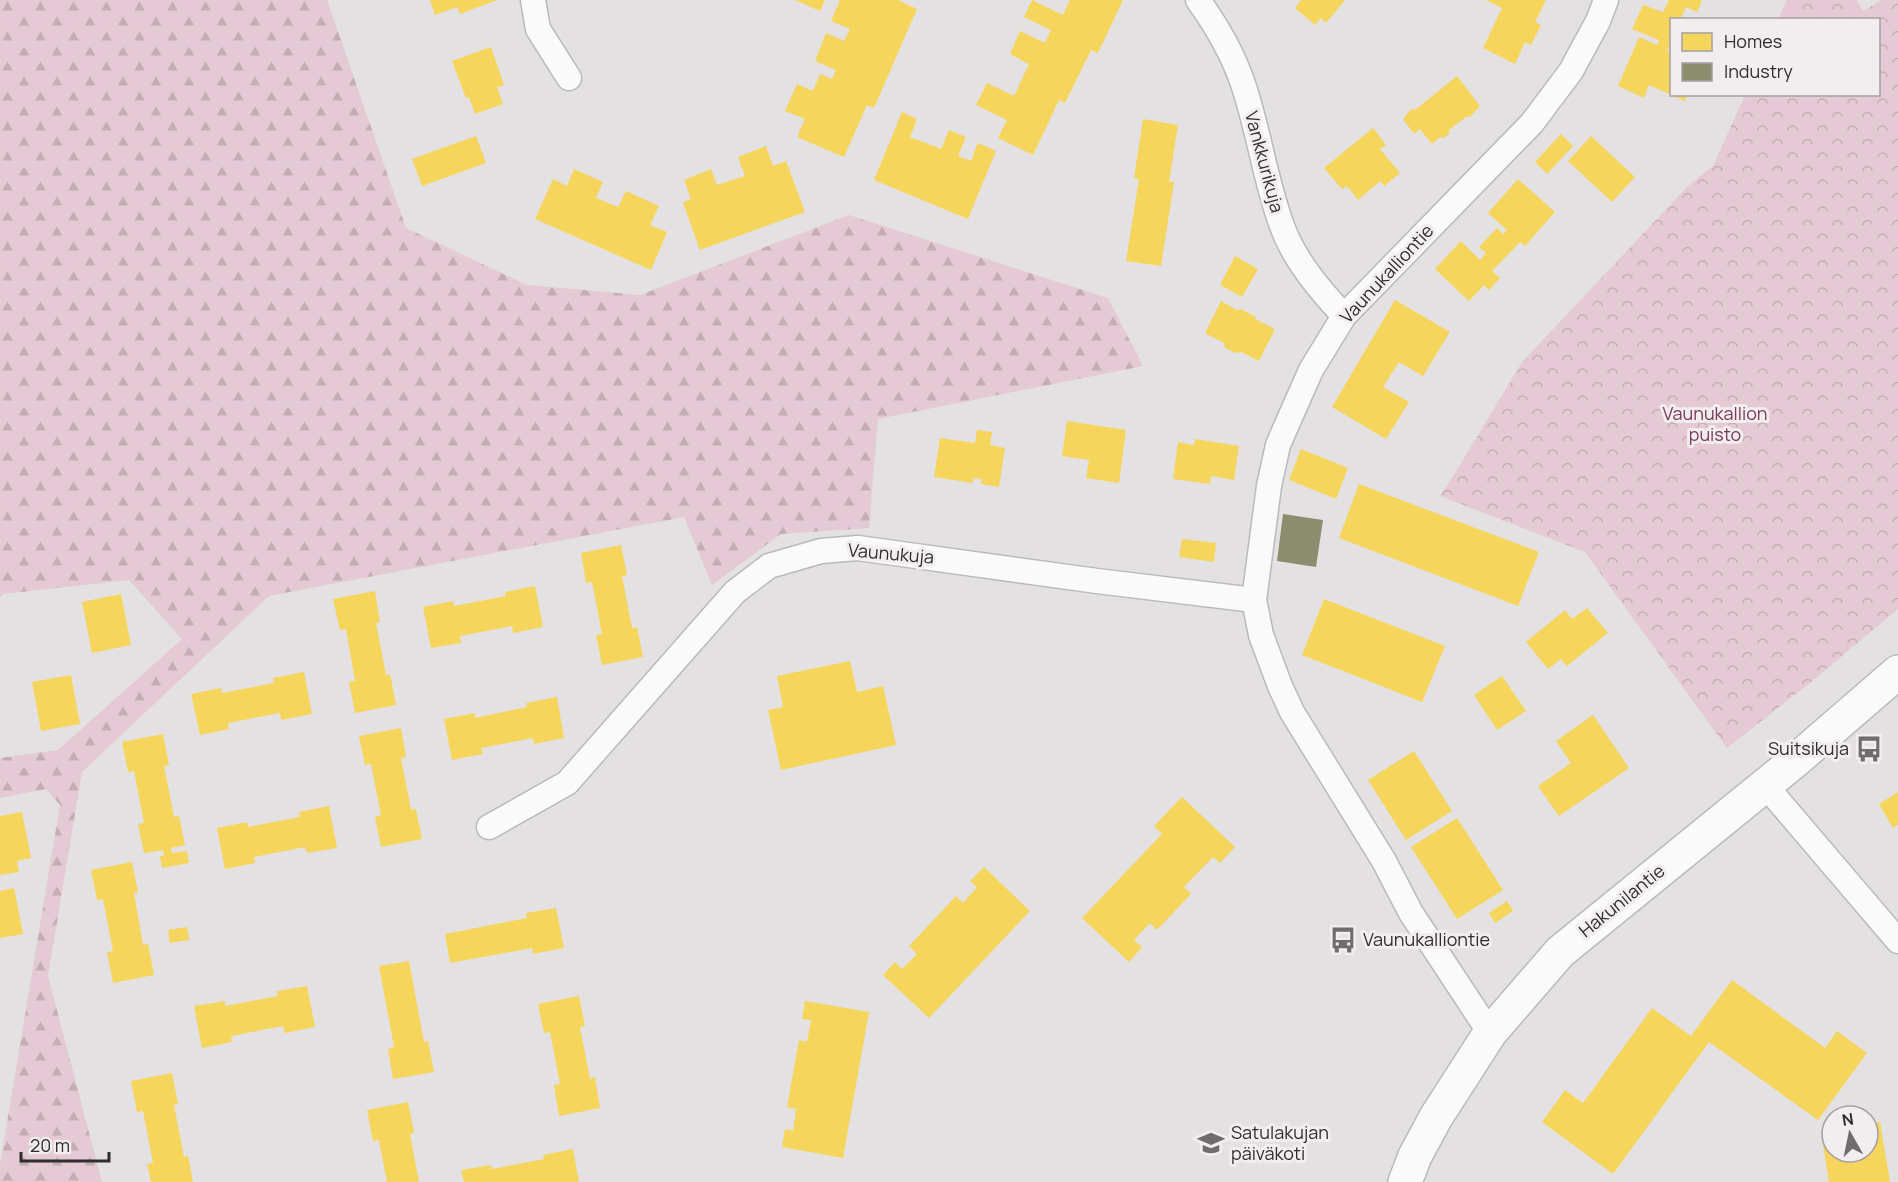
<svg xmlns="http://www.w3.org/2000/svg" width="1898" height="1182" font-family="Manrope,sans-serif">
  <defs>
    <pattern id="forest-firs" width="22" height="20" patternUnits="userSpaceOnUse" patternTransform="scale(1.5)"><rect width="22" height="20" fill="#e5c9d4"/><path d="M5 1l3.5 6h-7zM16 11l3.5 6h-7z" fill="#c5adb6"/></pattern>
    <pattern id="park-crowns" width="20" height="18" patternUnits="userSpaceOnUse" patternTransform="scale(1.5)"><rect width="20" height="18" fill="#e5c9d4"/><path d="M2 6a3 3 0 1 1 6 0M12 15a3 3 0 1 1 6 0" fill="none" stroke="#c5adb6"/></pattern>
  </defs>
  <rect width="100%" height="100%" fill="#e4e1e2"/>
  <polygon fill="url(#forest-firs)" points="0,0 327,0 406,228 527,285 640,295 849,215 1108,298 1143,366 878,419 869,528 781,534 712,585 684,517 269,596 82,772 48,976 102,1182 0,1182 0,1165 60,805 46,789 0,798 0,758 58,750 182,639 129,580 3,594 0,597"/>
  <polygon fill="url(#park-crowns)" points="1787,0 1857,0 1863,11 1881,0 1898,0 1898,609 1811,682 1727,748 1585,552 1440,496 1457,470 1522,362 1688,186 1713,166 1745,95 1878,94 1878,20 1778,19"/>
  <g fill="#f6d55c">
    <polygon points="430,0 497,0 460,14 457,7 435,15"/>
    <polygon points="795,0 825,0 820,11"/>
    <polygon points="840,0 898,0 917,9 874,108 867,105 844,157 797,137 805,119 785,111 797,84 813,91 820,74 832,79 836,70 815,61 826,33 844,41 850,29 831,21"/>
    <polygon points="1032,0 1063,15 1070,0 1123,0 1098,53 1091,50 1065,103 1059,100 1033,155 998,138 1007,120 976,105 987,83 1014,96 1029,64 1010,54 1020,31 1045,43 1051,30 1024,17"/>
    <polygon points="1301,0 1345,0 1326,23 1321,18 1315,25 1295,8"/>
    <polygon points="1486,0 1546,0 1535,22 1541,25 1531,45 1525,42 1515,64 1483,48 1502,8"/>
    <polygon points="1669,0 1702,0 1697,12 1686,7 1680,20 1672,20 1672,39 1667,50 1672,52 1672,94 1688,94 1685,101 1649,85 1644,98 1618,86 1639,37 1657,45 1659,40 1632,29 1643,5 1663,12"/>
    <polygon points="491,47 504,85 497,87 503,104 475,114 469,97 466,98 452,61"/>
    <polygon points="1457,76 1480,106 1470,117 1466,117 1449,130 1449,134 1444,138 1440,137 1432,144 1420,129 1414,134 1403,119 1411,109 1415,110"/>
    <polygon points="902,112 917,119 910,137 941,149 949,130 966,137 958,156 971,161 978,143 996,151 968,219 874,180"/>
    <polygon points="1143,119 1178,125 1169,182 1174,182 1161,266 1126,261 1139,179 1134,178"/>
    <polygon points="1373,128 1386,145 1380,149 1400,173 1384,186 1380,181 1358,200 1347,186 1342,189 1324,168"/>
    <polygon points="1561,134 1573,146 1547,174 1535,162"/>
    <polygon points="476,136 486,163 422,186 412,159"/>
    <polygon points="1591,136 1635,177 1612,202 1568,161"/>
    <polygon points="766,146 773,166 786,161 805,212 700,250 683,203 691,199 684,180 711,169 717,185 745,176 738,157"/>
    <polygon points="574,169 603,182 596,198 618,207 626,191 659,206 650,225 667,232 651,270 535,219 553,179 567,186"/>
    <polygon points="1518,179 1555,212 1525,246 1520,242 1492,271 1500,278 1489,290 1484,285 1469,301 1435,269 1461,241 1480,260 1486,253 1479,247 1497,228 1503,234 1507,230 1488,213"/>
    <polygon points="1235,256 1258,269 1242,297 1220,285"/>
    <polygon points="1395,300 1450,332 1423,376 1399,362 1383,387 1409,402 1386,439 1332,407"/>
    <polygon points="1221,301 1237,310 1241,309 1256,317 1255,319 1275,329 1259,361 1241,352 1236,353 1225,348 1224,343 1205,333"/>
    <polygon points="1067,421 1126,430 1119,483 1086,478 1089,460 1062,456"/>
    <polygon points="977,430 992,432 990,445 1005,448 999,487 981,484 982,479 973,478 973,483 934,477 940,438 975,443"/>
    <polygon points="1195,439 1239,446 1234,480 1211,476 1210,484 1173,479 1178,442 1194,445"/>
    <polygon points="1301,449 1348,468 1336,499 1289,480"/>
    <polygon points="1359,484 1539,552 1518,606 1339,538"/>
    <polygon points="1182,539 1216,543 1214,562 1179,557"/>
    <polygon points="621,545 627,575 622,576 632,628 637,627 643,657 602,665 596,635 602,634 592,582 586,583 581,553"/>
    <polygon points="535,586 543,627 513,633 512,626 460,636 461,643 431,648 423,607 453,601 454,606 506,596 505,592"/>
    <polygon points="375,591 380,622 376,623 386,675 390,674 396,705 355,713 349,682 355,681 346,629 340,630 333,599"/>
    <polygon points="121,594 131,645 92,653 82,602"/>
    <polygon points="1324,599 1445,646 1422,702 1302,655"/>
    <polygon points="1587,608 1608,633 1567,666 1561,659 1548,669 1526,642 1565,610 1572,619"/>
    <polygon points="850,661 857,692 883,686 896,745 781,770 768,710 783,707 777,676"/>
    <polygon points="304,672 312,714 281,720 280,713 228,723 229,729 200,735 191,694 221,688 222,693 274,683 273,678"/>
    <polygon points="71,675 80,724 41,731 32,682"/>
    <polygon points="1502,676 1526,711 1497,730 1474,695"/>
    <polygon points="557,697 564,738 534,744 533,738 481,748 483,754 452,760 444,719 475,713 475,718 527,707 526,703"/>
    <polygon points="1593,715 1629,768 1559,816 1538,786 1571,763 1556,741"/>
    <polygon points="401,728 406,757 401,758 411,810 416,809 422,839 381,847 375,817 381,815 371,764 365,765 359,736"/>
    <polygon points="163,734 169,765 164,766 174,817 179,816 185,845 171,848 172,853 187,851 189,863 162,868 160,856 164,856 163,850 144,853 138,824 144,823 134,771 128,772 122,742"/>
    <polygon points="1414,751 1452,811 1406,840 1368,780"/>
    <polygon points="1898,792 1898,825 1893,828 1879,804"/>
    <polygon points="1182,797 1235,847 1220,863 1213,857 1184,887 1191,894 1157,930 1150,923 1134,940 1142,947 1129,962 1082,918 1162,834 1154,826"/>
    <polygon points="329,806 337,848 307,853 305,847 254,857 255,863 225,869 217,828 247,822 248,827 300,817 299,812"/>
    <polygon points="22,812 31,858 17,861 19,872 0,875 0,816"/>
    <polygon points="1457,818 1503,890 1457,919 1411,847"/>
    <polygon points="132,862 138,892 134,893 143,945 148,944 154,975 113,983 107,952 113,951 103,899 97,900 91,870"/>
    <polygon points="984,867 1030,911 929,1018 883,975 895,962 902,969 917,954 909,946 956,896 963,903 977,887 970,881"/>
    <polygon points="14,888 23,934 0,938 0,891"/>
    <polygon points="1507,901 1513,911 1495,923 1489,913"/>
    <polygon points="556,908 564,948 533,954 532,948 450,963 445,934 527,918 526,913"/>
    <polygon points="187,927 189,940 170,943 168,930"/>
    <polygon points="409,961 424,1042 428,1041 434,1072 393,1079 388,1049 394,1047 379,966"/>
    <polygon points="1732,980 1825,1048 1837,1031 1867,1053 1818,1120 1709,1042 1613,1174 1542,1122 1565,1090 1583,1103 1652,1008 1691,1036"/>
    <polygon points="307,986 315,1027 285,1033 283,1026 231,1036 232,1042 202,1048 194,1006 225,1001 225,1006 278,996 277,991"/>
    <polygon points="579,996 585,1026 580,1027 590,1079 595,1077 600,1108 559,1116 554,1085 560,1084 550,1032 544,1033 538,1004"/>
    <polygon points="805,1001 869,1012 843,1158 782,1147 785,1129 793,1131 796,1109 787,1107 799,1040 807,1042 811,1020 802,1019"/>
    <polygon points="172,1073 178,1104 174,1105 184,1157 188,1156 193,1182 151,1182 147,1164 153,1163 143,1111 137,1112 131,1081"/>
    <polygon points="408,1102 414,1133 410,1134 419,1182 387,1182 379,1140 373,1141 367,1110"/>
    <polygon points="1880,1122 1890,1182 1829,1182 1821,1132 1832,1130 1832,1152 1868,1152 1868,1124"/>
    <polygon points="573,1149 579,1182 464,1182 461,1170 491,1165 492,1169 544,1159 543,1155"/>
  </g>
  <polygon fill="#8c8c6e" points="1283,514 1323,520 1316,567 1277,561"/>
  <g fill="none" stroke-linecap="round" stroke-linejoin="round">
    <g stroke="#bbb9ba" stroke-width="27">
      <g id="minor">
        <polyline points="533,0 538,29 569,78"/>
        <path d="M1198,0C1216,25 1233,54 1243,84C1259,131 1265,180 1282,226C1294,260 1320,290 1344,316"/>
        <polyline points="1765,785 1898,941"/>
        <polyline points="489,827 567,783 735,592 769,566 821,551 858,548 1097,581 1254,600"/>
        <polyline points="1490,1033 1411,913 1384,861 1292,712 1280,686 1261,635 1254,600 1269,486 1278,445 1288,422 1311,370 1344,316 1532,123 1571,71 1598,21 1606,0"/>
      </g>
    </g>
    <g stroke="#bbb9ba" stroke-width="36">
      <polyline id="secondary" points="1405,1182 1415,1156 1436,1117 1490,1033 1560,952 1795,761 1898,672"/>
    </g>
    <use href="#minor" stroke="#fbfafb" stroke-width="24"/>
    <use href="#secondary" stroke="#fbfafb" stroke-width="33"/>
  </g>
  <defs>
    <g id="bus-bare" transform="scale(2.07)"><path d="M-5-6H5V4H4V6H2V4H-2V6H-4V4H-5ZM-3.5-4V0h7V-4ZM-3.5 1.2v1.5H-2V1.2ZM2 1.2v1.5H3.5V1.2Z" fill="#6e6c6d" stroke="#f2edef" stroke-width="2.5" paint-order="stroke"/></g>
    <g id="school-bare" transform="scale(2.07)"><path d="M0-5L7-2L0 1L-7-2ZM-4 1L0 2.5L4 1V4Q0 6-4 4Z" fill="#6e6c6d" stroke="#f2edef" stroke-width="2.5" paint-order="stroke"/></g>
  </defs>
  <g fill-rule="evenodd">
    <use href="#bus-bare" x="1869" y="749"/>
    <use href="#bus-bare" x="1343" y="940"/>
    <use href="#school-bare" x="1211" y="1143"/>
  </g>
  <g text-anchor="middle" stroke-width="6" stroke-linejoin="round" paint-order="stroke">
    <g font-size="18" fill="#2f2d2e" stroke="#f2edef">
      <text transform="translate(1264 162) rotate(75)" y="6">Vankkurikuja</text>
      <text transform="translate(1387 274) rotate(-47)" y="6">Vaunukalliontie</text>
      <text transform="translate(891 554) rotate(5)" y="6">Vaunukuja</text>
      <text transform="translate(1622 901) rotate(-39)" y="6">Hakunilantie</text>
    </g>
    <g font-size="18" fill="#793957" stroke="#f2edef">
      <text x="1715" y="420">Vaunukallion<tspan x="1715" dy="21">puisto</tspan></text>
    </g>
    <g font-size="18" fill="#2f2d2e" stroke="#f2edef" text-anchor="start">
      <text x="1849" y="755" text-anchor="end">Suitsikuja</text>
      <text x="1363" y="946">Vaunukalliontie</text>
      <text x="1231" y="1139">Satulakujan<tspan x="1231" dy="21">päiväkoti</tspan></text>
    </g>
  </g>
  <rect x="1670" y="18" width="210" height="78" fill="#f2edef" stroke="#a4a0a2" stroke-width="1.5"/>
  <rect x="1682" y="33" width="30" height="18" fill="#f6d55c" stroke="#a4a0a2" stroke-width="1.5"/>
  <text x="1724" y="48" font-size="18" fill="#2f2d2e">Homes</text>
  <rect x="1682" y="63" width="30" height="18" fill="#8c8c6e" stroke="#a4a0a2" stroke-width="1.5"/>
  <text x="1724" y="78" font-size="18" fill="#2f2d2e">Industry</text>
  <g transform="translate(1850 1134) rotate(351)"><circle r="28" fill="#f2edef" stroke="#a4a0a2" stroke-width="1.5"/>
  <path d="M0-4.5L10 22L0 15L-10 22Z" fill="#6e6c6d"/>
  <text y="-9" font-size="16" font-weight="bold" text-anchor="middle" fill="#2f2d2e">N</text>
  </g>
  <path d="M21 1152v9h88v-9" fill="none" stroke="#2f2d2e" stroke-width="3"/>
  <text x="30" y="1152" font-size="18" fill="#2f2d2e" stroke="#f2edef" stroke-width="4.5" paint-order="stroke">20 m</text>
</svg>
